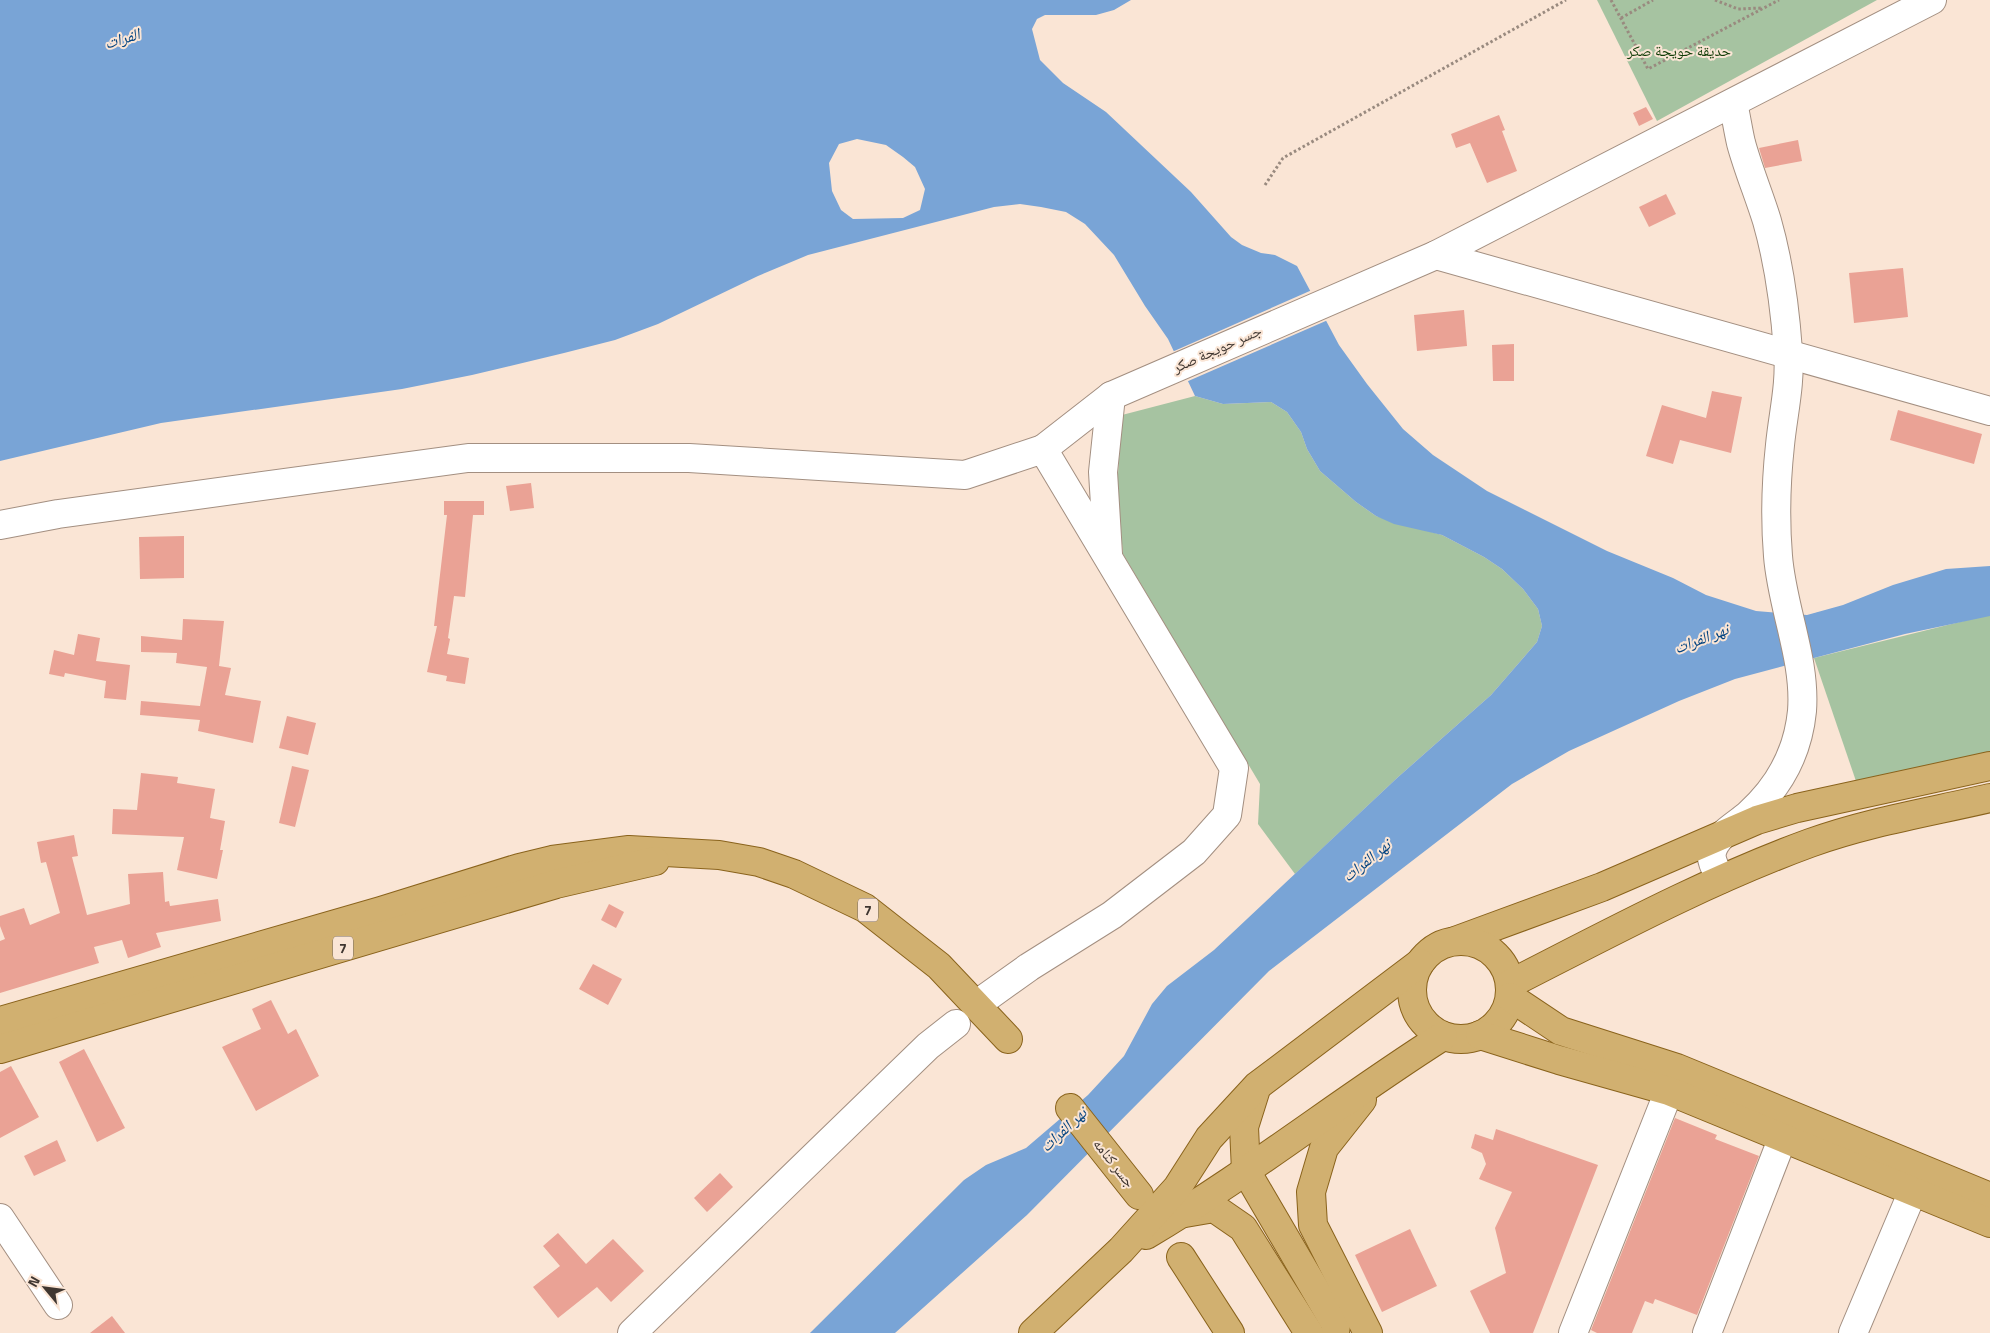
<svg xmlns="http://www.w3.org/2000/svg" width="1990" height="1333" font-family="'Titillium Web','Noto Naskh Arabic',sans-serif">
  <rect width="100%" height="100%" fill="#fae5d5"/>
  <g fill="#a6c3a1">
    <polygon points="1597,0 1877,0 1657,121"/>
    <polygon points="1195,396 1223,404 1271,402 1287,412 1301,432 1307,449 1320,471 1356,502 1376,516 1442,535 1484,557 1502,569 1523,589 1538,609 1542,626 1537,642 1491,695 1397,778 1295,874 1258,824 1260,784 1123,554 1117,489 1122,415"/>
    <polygon points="1984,616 1990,616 1990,757 1858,787 1814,658"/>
  </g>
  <path fill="#79a4d6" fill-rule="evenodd" d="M0,0H1131L1114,10L1096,15H1045L1037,19L1032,29L1040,60L1063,83L1106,112L1191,192L1231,237L1242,245L1261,253L1275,255L1297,266L1339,345L1367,384L1403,429L1433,455L1487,491L1607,551L1673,578L1706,595L1756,611L1807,615L1843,605L1893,585L1946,569L1990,566V616L1905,634L1735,679L1679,701L1569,751L1512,784L1269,971L1027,1215L895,1333H810L964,1180L986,1165L1026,1148L1088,1095L1124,1056L1152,1004L1167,986L1214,950L1397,778L1491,695L1537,642L1542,626L1538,609L1523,589L1502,569L1484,557L1442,535L1394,524L1376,516L1356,502L1320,471L1307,449L1301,432L1287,412L1271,402L1223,404L1195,396L1168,339L1145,306L1114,255L1085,224L1066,212L1041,207L1020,204L994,207L808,255L758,276L658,324L615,340L564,353L472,375L402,389L161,423L0,461ZM857,139L886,145L903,157L915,167L925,189L920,210L903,218L853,219L841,210L832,191L829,163L839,144Z"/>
  <polygon fill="#fae5d5" points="1312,290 1328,320 1186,382 1172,352"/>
  <g fill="#eaa295">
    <polygon points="1646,107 1653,119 1639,126 1633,113"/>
    <polygon points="1499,115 1505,130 1502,131 1517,171 1487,183 1470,143 1456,148 1451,134"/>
    <polygon points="1798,140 1802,161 1765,168 1759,148"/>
    <polygon points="1666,194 1676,214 1649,227 1639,207"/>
    <polygon points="1903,268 1908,317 1854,323 1849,273"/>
    <polygon points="1464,310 1467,346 1417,351 1414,315"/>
    <polygon points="1514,344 1514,381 1493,381 1492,345"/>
    <polygon points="1712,391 1742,397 1731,453 1680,440 1673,464 1646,456 1662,405 1706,418"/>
    <polygon points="1898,410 1982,434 1974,464 1890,440"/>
    <polygon points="531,483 534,508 510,511 506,486"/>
    <polygon points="444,501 484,501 484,515 473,515 465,597 454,596 448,638 450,639 447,654 469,658 465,684 446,681 447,676 427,672 437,626 434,626 447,515 444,515"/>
    <polygon points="184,536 184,578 140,579 139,537"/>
    <polygon points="183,619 224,621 219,666 231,668 225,695 261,701 253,743 198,731 200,720 140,715 141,701 200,706 207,667 176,663 177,653 141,652 141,636 182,640"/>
    <polygon points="78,634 100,638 96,661 130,665 126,700 104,698 106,681 65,673 64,677 49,674 54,650 74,655"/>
    <polygon points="287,716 316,723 308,755 279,748"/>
    <polygon points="292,766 309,770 295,827 279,823"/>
    <polygon points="141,773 178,777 177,783 215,789 210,818 225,821 220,850 223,850 217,879 177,870 184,837 112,834 113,809 137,810"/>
    <polygon points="74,835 78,856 72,857 87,915 130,904 128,874 163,872 165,902 169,901 170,906 218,899 221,921 156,933 161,947 128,958 122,940 94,947 99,963 0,993 0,941 5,939 0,926 0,916 24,908 30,925 60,913 46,862 41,863 37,842"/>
    <polygon points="609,904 624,912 616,928 601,920"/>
    <polygon points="593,964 622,979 608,1005 579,989"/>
    <polygon points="271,1000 288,1034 296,1029 319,1076 256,1111 222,1047 261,1029 252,1009"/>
    <polygon points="84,1049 125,1128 97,1142 59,1062"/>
    <polygon points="11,1066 39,1117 0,1138 0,1072"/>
    <polygon points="1675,1118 1717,1135 1715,1139 1759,1156 1697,1315 1655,1299 1653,1304 1645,1301 1632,1333 1597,1333 1591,1330"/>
    <polygon points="1496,1129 1598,1165 1533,1333 1490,1333 1470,1291 1506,1273 1495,1228 1512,1192 1479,1179 1486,1164 1482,1153 1471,1148 1475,1134 1493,1140"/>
    <polygon points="57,1140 66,1161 34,1176 24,1156"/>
    <polygon points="720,1173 733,1187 707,1212 694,1198"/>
    <polygon points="1410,1229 1437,1286 1382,1312 1355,1255"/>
    <polygon points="558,1233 586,1264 613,1239 644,1271 611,1302 597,1287 558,1318 533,1287 560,1266 543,1246"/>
    <polygon points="112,1316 125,1333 90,1333"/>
  </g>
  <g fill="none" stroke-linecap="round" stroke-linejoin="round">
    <g stroke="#a38f81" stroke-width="30">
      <g id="minor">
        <polyline points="1436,255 1990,411"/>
        <polyline points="1043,449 1111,396 1436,255 1932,0"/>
        <polyline points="0,525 58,514 468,458 689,458 965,475 1043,449 1234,768 1227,815 1194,852 1112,915 1029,967 987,997"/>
        <polyline points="1108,554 1103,472 1111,396"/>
        <path d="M1721,879C1717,871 1710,861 1712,852C1716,835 1737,825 1749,814C1780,786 1798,752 1802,711C1806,659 1782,608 1778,556C1775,520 1776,482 1780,445C1783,414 1791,383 1788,351C1785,308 1779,263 1767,221C1759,195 1748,169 1741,143C1738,130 1736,116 1733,103"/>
        <polyline points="0,1218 58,1305"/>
        <polyline points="632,1333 928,1046 956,1024"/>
        <polyline points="1573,1333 1669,1091"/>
        <polyline points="1707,1333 1783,1137"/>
        <polyline points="1853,1333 1913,1191"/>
      </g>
    </g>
    <g stroke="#8a631c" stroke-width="30">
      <g id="major">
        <polyline points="1455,941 1602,887 1757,820 1797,808 1990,766"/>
        <circle cx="1461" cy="990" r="49"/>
        <path d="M1510,984C1608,934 1706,881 1810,843C1868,822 1930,812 1990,798"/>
        <polyline points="1510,997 1561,1031 1677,1068 1990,1197"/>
        <polyline points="0,1021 381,911 519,868 552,860 629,850 719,855 759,862 794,874 865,908 939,966 1008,1039"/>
        <polyline points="1480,1035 1559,1060 1669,1091 1990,1223"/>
        <polyline points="0,1049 556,884 655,861"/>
        <polyline points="1255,1092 1244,1127 1246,1171 1336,1325 1335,1333"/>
        <polyline points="1362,1100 1324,1148 1311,1192 1313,1225 1368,1333"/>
        <polyline points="1070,1108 1139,1195"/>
        <polyline points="1185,1213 1214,1208 1243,1228 1309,1333"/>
        <path d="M1146,1235C1249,1174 1342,1100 1443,1036"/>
        <polyline points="1181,1257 1230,1333"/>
        <polyline points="1033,1333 1121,1250 1177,1188 1209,1138 1257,1086 1420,963"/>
      </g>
    </g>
    <g stroke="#998a7f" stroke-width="3" stroke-dasharray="2.5 2.5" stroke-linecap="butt">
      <polyline points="1611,0 1648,69 1779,0"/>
      <polyline points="1715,0 1738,9 1762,8"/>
      <polyline points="1621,18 1653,0"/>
      <polyline points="1265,185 1283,158 1566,0"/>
    </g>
    <use href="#minor" stroke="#fff" stroke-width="28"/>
    <use href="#major" stroke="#d1b070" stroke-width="28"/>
  </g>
  <g text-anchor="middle" stroke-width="4" stroke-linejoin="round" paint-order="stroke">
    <g fill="#fae5d5" stroke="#776a62" stroke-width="1">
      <rect x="858" y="898.5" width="20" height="23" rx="4"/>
      <rect x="333" y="936.5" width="20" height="23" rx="4"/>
    </g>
    <g font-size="14" font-weight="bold" fill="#3f3630">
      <text x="868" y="915">7</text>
      <text x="343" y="953">7</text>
    </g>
    <g font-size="15" fill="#103d07" stroke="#fae5d5">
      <text x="1679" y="56">حديقة حويجة صكر</text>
    </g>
    <g font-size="15" fill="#3f3630" stroke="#fae5d5">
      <text transform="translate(1217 349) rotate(-24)" y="5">جسر حويجة صكر</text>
      <text transform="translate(1114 1163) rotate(52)" y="5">جسر كنامه</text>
    </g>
    <g font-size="16" font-style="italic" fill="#044481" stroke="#fae5d5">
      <text transform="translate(122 38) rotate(-17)" y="6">الفرات</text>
      <text transform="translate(1701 638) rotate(-21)" y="6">نهر الفرات</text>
      <text transform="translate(1366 860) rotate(-39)" y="6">نهر الفرات</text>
      <text transform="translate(1063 1129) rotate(-43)" y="6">نهر الفرات</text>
    </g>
  </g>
  <g transform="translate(45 1288) rotate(299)" stroke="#fae5d5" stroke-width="4" paint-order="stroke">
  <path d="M0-4L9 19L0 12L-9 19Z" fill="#3f3630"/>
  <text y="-8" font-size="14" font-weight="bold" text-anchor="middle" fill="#3f3630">N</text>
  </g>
</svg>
